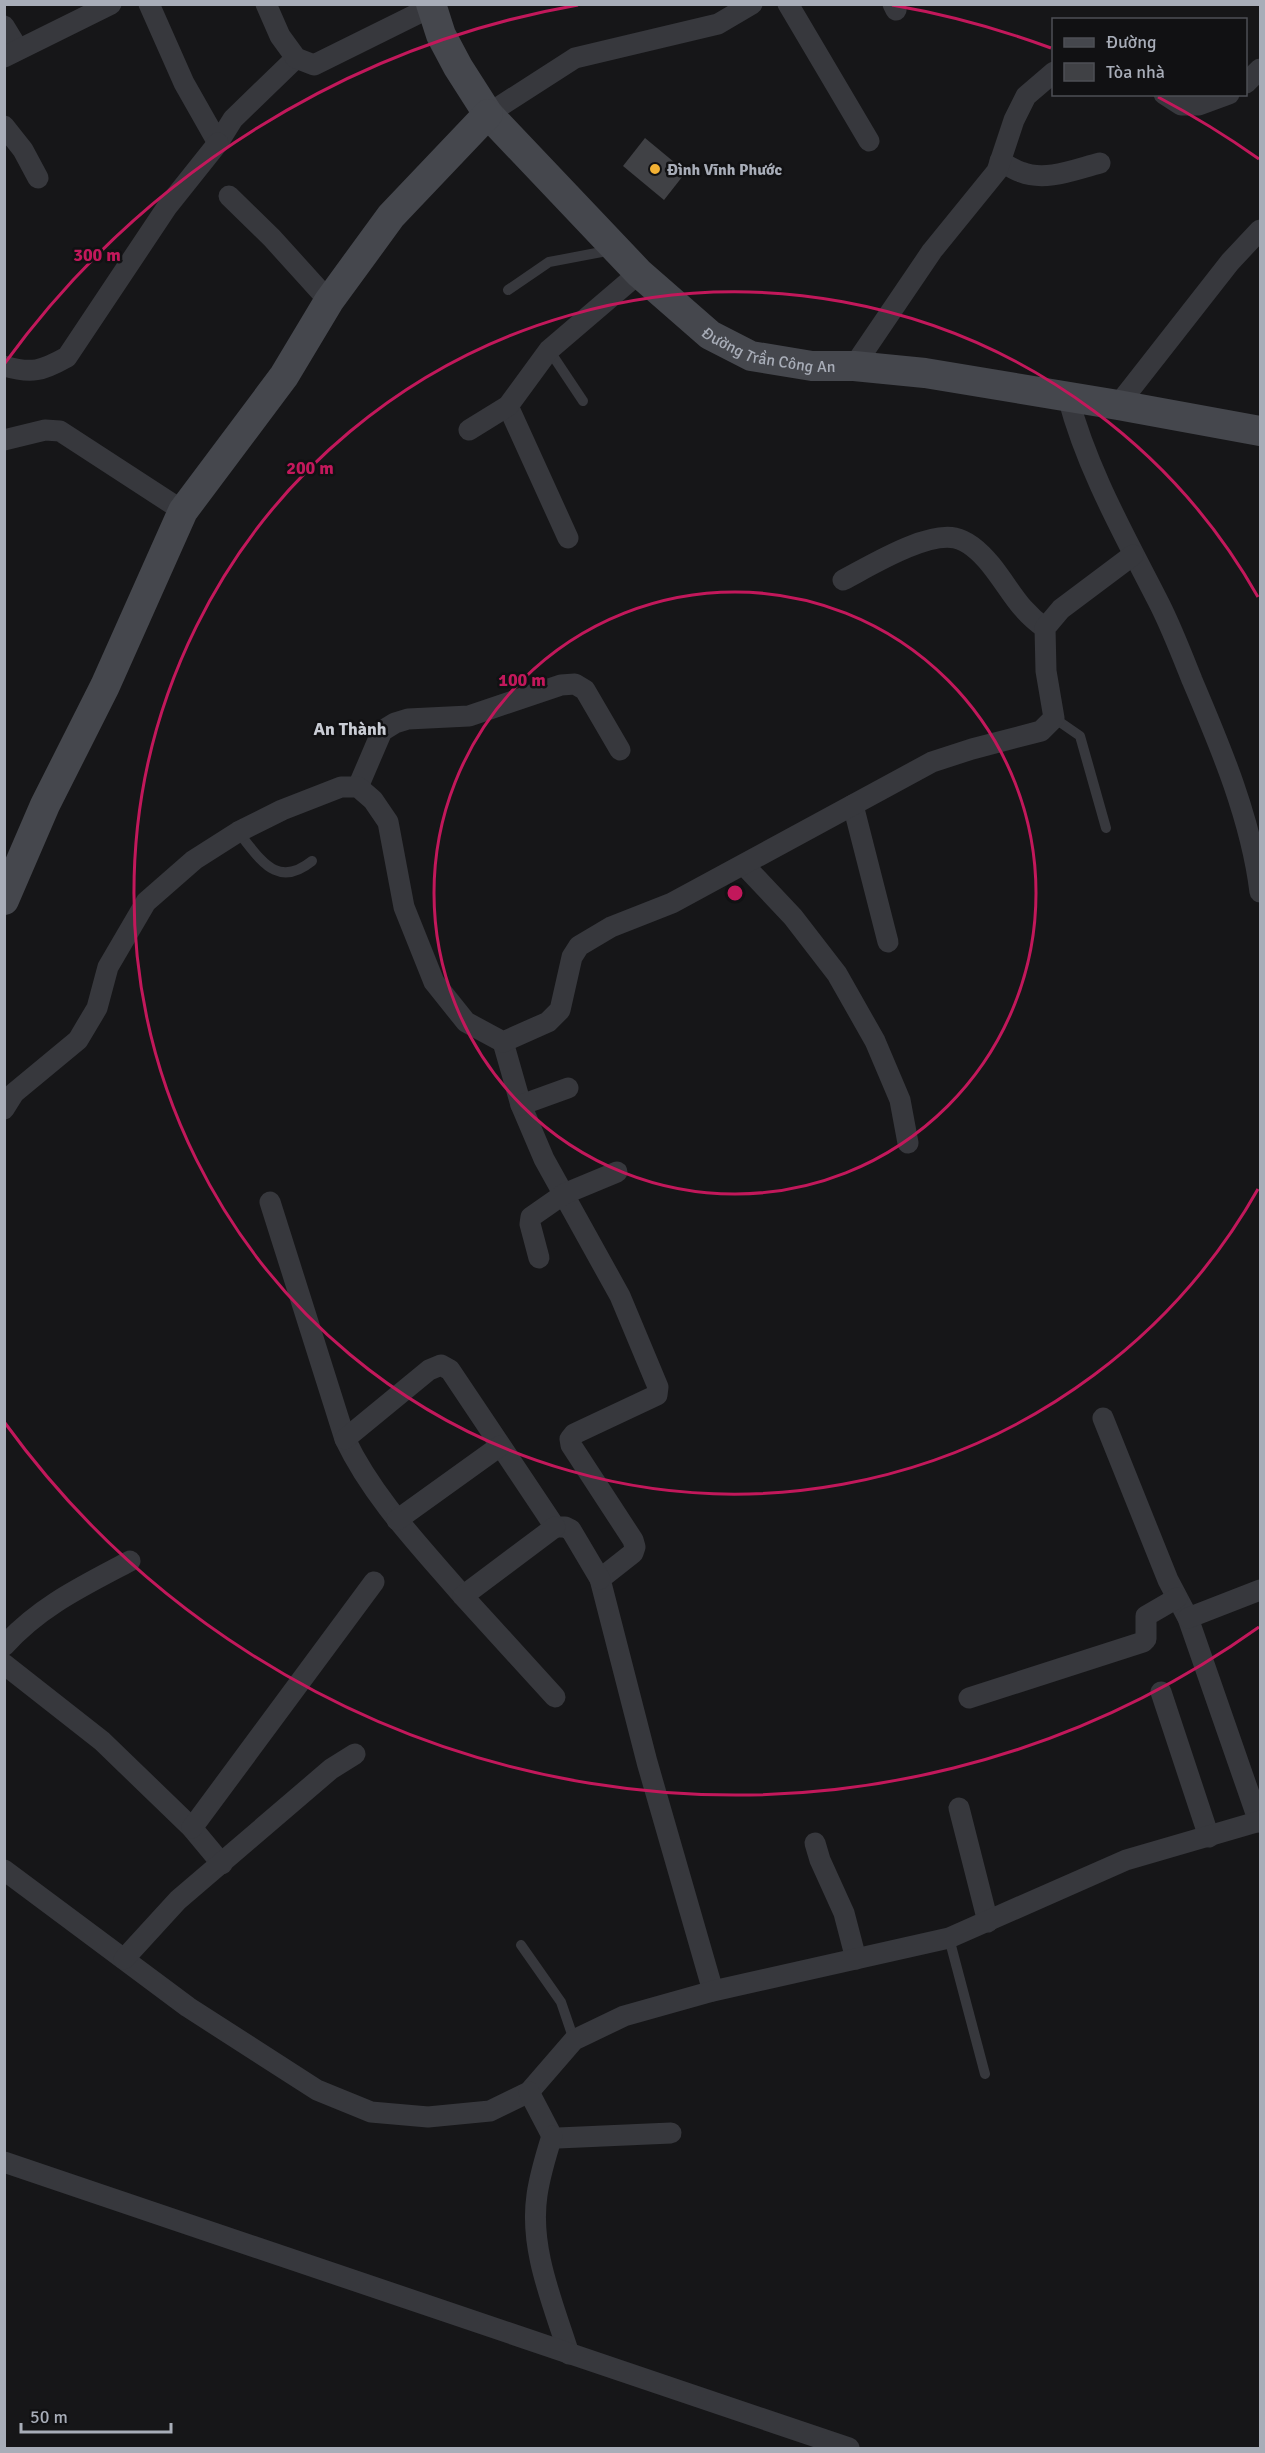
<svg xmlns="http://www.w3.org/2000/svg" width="1265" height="2453" font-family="Signika,sans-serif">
  <rect width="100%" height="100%" fill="#161618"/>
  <polygon fill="#404145" points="645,138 686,172 664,200 623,166"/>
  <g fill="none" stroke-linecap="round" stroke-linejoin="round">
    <g stroke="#37383d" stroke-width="10">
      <polyline points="508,290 549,262 612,250"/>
      <polyline points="549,350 583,401"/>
      <polyline points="1054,718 1080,736 1106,828"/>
      <path d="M238,832C260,858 276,890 312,861"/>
      <polyline points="949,1938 985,2074"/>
      <polyline points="521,1945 561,2002 574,2040"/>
    </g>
    <g stroke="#37383d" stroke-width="21">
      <polyline points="149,4 184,83 218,143 233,119 296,58"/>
      <polyline points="266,4 280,36 296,58 314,65 431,7"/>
      <polyline points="788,4 869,141"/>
      <polyline points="893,4 896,10"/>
      <polyline points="4,26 18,49"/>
      <polyline points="4,57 111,4"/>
      <polyline points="1246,83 1260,69"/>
      <polyline points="1164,94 1181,105 1199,105 1229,94"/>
      <polyline points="488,114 575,58 718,24 752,4"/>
      <polyline points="4,126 23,150 38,178"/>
      <path d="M1000,161C1007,165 1014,170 1021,172C1046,182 1076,169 1100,163"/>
      <polyline points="229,196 272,238 329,301"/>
      <path d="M4,366C32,374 42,371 67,357L167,207L218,143"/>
      <polyline points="854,366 932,251 997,171 1014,120 1026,96 1054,72"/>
      <path d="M1068,397C1087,470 1126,538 1160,605C1172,629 1182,655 1192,680C1221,748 1251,819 1260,892"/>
      <polyline points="1118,405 1230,262 1260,230"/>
      <polyline points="508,406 568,538"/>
      <polyline points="469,430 508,406 549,350 639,273"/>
      <polyline points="4,440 45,430 60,431 183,511"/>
      <path d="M843,580C870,566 925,532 955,538C969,541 982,554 991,565C1011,590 1018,609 1045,628"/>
      <polyline points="358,787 382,731 395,723 408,719 469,716 561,685 575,684 585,690 620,750"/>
      <polyline points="853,805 888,942"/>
      <polyline points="744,865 793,917 837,974 875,1041 900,1100 908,1143"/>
      <polyline points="503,1042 521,1105 544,1159 620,1296 658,1387 657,1395 574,1434 570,1439 571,1445 633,1540 635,1547 633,1553 600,1579 647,1762 713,1991"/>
      <polyline points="521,1105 568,1088"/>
      <polyline points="4,1109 14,1093 78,1040 97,1008 108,967 146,902 194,860 238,832 282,810 341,787 358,787 373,800 388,822 404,907 434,982 466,1022 503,1042 548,1022 560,1010 572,957 579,946 611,927 672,903 932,762 972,749 1041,731 1054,718 1046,671 1045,628 1061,609 1133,555"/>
      <path d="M270,1202L345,1439C373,1498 421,1547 463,1596"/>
      <polyline points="539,1258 530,1224 531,1217 564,1194 617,1172"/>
      <polyline points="1103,1418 1168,1580 1188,1618 1259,1822"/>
      <polyline points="345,1439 429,1370 441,1365 450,1370 555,1527 565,1527 571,1530 600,1579"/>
      <polyline points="397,1520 500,1446"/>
      <polyline points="555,1527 463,1596 555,1697"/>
      <polyline points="1188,1618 1260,1590"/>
      <path d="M4,1646C40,1606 83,1586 130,1561"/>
      <polyline points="4,1664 102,1741 192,1828 222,1864"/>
      <polyline points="1161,1692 1209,1837"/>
      <polyline points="969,1698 1143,1642 1146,1639 1146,1616 1177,1598"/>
      <polyline points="959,1808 988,1922"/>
      <polyline points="192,1828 374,1582"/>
      <polyline points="815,1843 820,1860 844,1913 856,1959"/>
      <polyline points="4,1870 188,2007 317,2090 371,2112 428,2117 490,2111 529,2092 574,2040 624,2016 713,1991 949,1938 1126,1860 1260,1821"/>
      <polyline points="124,1959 178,1900 331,1769 355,1754"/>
      <polyline points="529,2092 552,2136 558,2138 671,2133"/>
      <path d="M552,2136C546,2155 540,2174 537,2195C529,2249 553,2303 569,2354"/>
      <polyline points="4,2162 849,2448"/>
    </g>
    <g stroke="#45474d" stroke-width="30">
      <path id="s1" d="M431,4L441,35L458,67L488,114L639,273L710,335L751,356L812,366H854L925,373L1118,405L1260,431"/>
      <polyline points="4,900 45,805 105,686 183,511 284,376 329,301 391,216 488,114"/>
    </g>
  </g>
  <g fill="none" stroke="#c2185b" stroke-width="3">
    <circle cx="735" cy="893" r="301"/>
    <path d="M1258 1189A601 601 0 1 1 1258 597"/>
    <path d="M1259 1627A902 902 0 0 1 5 1423M5 363A902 902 0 0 1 578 5M892 5A902 902 0 0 1 1051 48M1158 97A902 902 0 0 1 1259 159"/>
  </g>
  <circle fill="#f2b134" stroke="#111113" stroke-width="2" cx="655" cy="169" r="6"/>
  <g text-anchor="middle" stroke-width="5" stroke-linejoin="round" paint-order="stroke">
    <g font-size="16" font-weight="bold" fill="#a8adb8" stroke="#111113" text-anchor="start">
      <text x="667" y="175">Đình Vĩnh Phước</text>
    </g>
    <g font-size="16" fill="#a8adb8" stroke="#111113">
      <text dy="6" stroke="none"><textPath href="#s1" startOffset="500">Đường Trần Công An</textPath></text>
    </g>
    <g font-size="18" font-weight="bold" fill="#c9ccd4" stroke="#111113">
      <text x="350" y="735">An Thành</text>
    </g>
  </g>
  <circle cx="735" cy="893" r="9" fill="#c2185b" stroke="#111113" stroke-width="3"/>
  <g font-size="18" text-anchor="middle" font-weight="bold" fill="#c2185b" stroke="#111113" stroke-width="5" stroke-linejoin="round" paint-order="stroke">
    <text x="97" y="261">300 m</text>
    <text x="310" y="474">200 m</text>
    <text x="522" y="686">100 m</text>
  </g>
  <rect width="1265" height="2453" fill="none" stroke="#a8adb8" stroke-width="12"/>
  <rect x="1052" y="18" width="195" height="78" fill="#111113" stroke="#4d4f55" stroke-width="1.5"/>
  <rect x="1064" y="38" width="30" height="9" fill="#45474d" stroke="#4d4f55" stroke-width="1.5"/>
  <text x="1106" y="48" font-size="18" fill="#a8adb8">Đường</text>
  <rect x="1064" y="63" width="30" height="18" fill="#404145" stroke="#4d4f55" stroke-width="1.5"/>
  <text x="1106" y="78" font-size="18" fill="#a8adb8">Tòa nhà</text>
  <path d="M21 2423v9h150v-9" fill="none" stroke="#a8adb8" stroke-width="3"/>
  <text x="30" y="2423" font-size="18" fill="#a8adb8" stroke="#111113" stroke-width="4.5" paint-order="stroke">50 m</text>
</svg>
